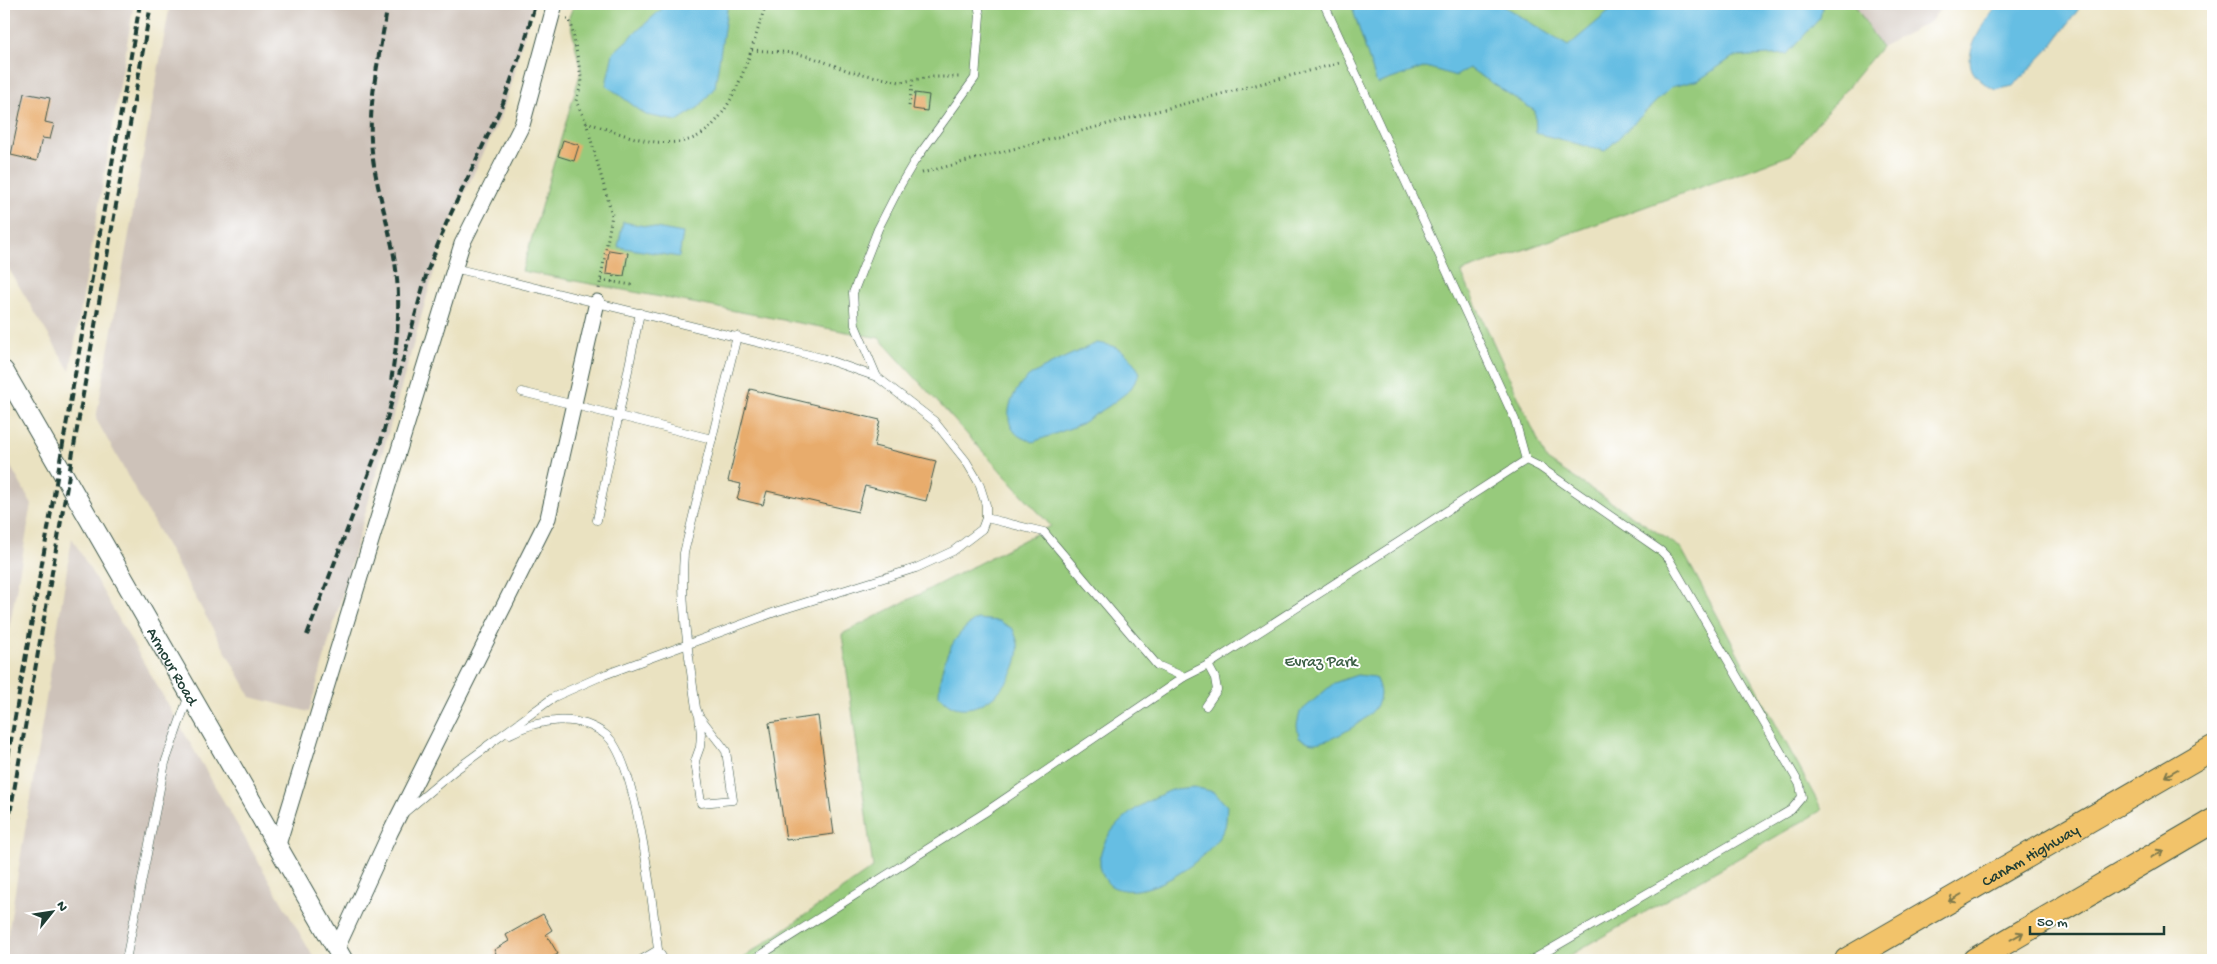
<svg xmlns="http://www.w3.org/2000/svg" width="2217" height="964" font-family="'Gochi Hand',sans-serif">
  <rect width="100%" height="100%" fill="#fff"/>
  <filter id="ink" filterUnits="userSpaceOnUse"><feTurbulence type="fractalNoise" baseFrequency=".02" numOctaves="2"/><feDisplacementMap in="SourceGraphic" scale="10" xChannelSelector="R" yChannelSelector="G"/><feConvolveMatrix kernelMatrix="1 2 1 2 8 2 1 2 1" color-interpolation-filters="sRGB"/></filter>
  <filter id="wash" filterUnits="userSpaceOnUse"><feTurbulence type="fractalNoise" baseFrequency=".0096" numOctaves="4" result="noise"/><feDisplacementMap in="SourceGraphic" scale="20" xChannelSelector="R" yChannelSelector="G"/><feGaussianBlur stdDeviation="1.12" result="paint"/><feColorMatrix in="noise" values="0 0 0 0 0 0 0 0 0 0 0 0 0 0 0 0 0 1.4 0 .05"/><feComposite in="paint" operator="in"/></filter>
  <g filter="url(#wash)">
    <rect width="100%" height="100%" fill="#eae2c1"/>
    <g fill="#cdc2b9">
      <polygon points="4,4 134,4 70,371 4,261"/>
      <polygon points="170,4 533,4 502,114 444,236 309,712 251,697 96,419"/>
      <polygon points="1854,4 1944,4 1930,22 1881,47"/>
      <polygon points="4,455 32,504 4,656"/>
      <polygon points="72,538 315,960 4,960"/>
    </g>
    <polygon fill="#97ca7b" stroke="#5b8458" points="574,4 1854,4 1881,47 1791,155 1461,272 1547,460 1681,548 1822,810 1562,960 740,960 873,868 842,634 1051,526 879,338 522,271 581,71 569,17"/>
    <g fill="#66bee3" stroke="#427e8c">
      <polygon points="667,4 728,4 715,87 699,107 677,121 646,115 606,85 613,53"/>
      <polygon points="1351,4 1500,4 1568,46 1618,4 1823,4 1820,18 1787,54 1733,57 1699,80 1671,87 1605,151 1536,133 1535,111 1469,68 1456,76 1426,67 1377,84"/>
      <path d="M1998,4H2079L2078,10L2051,47L2013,86L1995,90C1987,85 1977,80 1972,70C1963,49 1987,20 1998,4Z"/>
      <polygon points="623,222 683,233 679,257 618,247"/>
      <path d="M1097,343C1120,346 1128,352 1140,373L1130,390L1109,406L1079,425L1033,442C1028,440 1022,438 1019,436C998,420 1013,388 1030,376C1050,363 1075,353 1097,343Z"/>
      <path d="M977,619L999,621L1013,629C1015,634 1017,639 1018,644C1023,674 986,716 955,707C949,705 944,700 939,696C939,666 951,635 977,619Z"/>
      <path d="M1357,675L1375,677C1379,686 1382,693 1378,703C1372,718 1330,744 1313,743C1309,743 1303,739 1299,738L1297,725L1300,712L1334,683Z"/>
      <path d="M1194,787L1214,792L1227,806C1226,813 1227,823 1224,829C1209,859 1148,903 1113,887C1106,884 1101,873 1100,865C1097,830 1142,801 1172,790C1178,788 1187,788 1194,787Z"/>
    </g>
    <g id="blocks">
      <g fill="#e8ac6c">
        <polygon points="24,93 50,98 45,122 54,124 50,139 42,138 37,161 11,155"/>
        <polygon points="915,93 929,95 927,111 913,109"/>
        <polygon points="563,140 579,145 574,161 558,156"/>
        <polygon points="609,250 628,253 624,276 606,274"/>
        <polygon points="750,389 880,420 874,446 936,461 926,501 865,486 858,512 767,491 763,505 737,499 741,484 728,481"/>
        <polygon points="818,716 834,834 786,840 769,723"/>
        <polygon points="543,914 552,930 546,934 558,954 547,960 492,960 496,953 494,950 509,941 506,935"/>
      </g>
    </g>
  </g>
  <g filter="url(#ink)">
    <use href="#blocks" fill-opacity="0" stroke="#3d5649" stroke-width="1"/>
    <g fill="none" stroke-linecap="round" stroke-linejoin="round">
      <g stroke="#3d5649" stroke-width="9">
        <g id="service">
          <polyline points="1324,4 1515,420 1526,460 1540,467 1661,551 1669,559 1800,785 1802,797 1791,810 1532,960"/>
          <polyline points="454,268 822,358 877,377 934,421 966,461 979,483 986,505 986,518 982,529 953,551 916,568 778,611 604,675 554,697 487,746"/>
          <polyline points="877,377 855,325 853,293 878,229 901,184 914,162 975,78 980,15 978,4"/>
          <polyline points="522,392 712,439"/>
          <polyline points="986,518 1044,532 1157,665 1184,677 1208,665 1526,460"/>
          <polyline points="597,520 640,313"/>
          <polyline points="1206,706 1217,690 1215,678 1208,665"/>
          <path d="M699,716L701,734L700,747L695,761L701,803L733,800L726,751L699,716L696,708C689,657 680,604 684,553L737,336"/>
          <path d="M510,734C539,719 578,713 606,735C637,760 653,907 658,950L641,960"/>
          <polyline points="404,813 454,771 491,744"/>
          <polyline points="658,950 664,960"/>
          <polyline points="126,960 165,763 189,695"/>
          <polyline points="753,960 984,813 1184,677"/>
        </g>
      </g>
      <g stroke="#3d5649" stroke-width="17">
        <g id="minor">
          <polyline points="277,848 462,244 522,125 555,4"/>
          <polyline points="336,950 390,833 548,518 597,302"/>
        </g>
      </g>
      <g stroke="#3d5649" stroke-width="21">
        <g id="tertiary">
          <path id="s1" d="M4,371L343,960"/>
        </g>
      </g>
      <g stroke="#3d5649" stroke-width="26">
        <g id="primary">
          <path id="s2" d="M1847,960L2213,748"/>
          <polyline points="1975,960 2213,821"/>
        </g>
      </g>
      <g stroke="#3d5649" stroke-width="3" stroke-dasharray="1 4" stroke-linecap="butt">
        <polyline points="567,19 569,19 572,27 582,82 576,101 586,122 612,215 599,289"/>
        <polyline points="752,50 795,53 814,58 849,71 900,82 932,77 961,77"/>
        <polyline points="909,106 913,81"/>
        <path d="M586,122C607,129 635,140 656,142C668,143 682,143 694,138C735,121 753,42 766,4"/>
        <polyline points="922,173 1339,63"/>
        <polyline points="601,280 632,285"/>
        <polyline points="612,282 614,275"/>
      </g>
      <use href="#service" stroke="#fff" stroke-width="8"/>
      <use href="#minor" stroke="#fff" stroke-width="15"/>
      <use href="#tertiary" stroke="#fff" stroke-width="19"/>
      <use href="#primary" stroke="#f2c36a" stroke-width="24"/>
      <g stroke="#1f3d34" stroke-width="4" stroke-dasharray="8 4" stroke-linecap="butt">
        <path d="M388,4C381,48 369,95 371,140C373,174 384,208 391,241C402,289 399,333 391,381"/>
        <polyline points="1862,4 1863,5"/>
        <polyline points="307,635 381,441 427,272 446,224 503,103 526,38 535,4"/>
        <polyline points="4,780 140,4"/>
        <polyline points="4,848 151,4"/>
      </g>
    </g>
    <defs><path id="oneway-shaft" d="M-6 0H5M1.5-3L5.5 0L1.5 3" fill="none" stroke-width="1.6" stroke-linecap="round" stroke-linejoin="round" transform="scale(1.25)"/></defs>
    <g stroke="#7e794c">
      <use href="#oneway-shaft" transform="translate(2171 773) rotate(150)"/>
      <use href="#oneway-shaft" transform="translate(2157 854) rotate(-30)"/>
      <use href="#oneway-shaft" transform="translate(1955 898) rotate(150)"/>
      <use href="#oneway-shaft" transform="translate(2017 936) rotate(-30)"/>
    </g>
  </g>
  <g text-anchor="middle" stroke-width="4" stroke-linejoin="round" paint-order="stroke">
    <g font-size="16" fill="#3d6046" stroke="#fff">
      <text x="1321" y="666">Evraz Park</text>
    </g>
    <g font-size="16" fill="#1f3d34" stroke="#fff">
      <text dy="6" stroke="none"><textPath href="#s1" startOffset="340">Armour Road</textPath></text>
      <text dy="6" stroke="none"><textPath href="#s2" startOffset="211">CanAm Highway</textPath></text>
    </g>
  </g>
  <rect width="2217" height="964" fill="none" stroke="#fff" stroke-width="20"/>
  <g transform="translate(52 912) rotate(60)" stroke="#ffffff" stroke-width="4" paint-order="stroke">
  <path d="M0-4L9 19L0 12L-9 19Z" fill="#1f3d34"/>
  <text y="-8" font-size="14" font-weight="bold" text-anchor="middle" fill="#1f3d34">N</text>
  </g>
  <path d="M2030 926v8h134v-8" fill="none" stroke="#1f3d34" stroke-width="2.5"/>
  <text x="2037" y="926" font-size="15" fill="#1f3d34" stroke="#ffffff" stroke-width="4" paint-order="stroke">50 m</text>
</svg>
